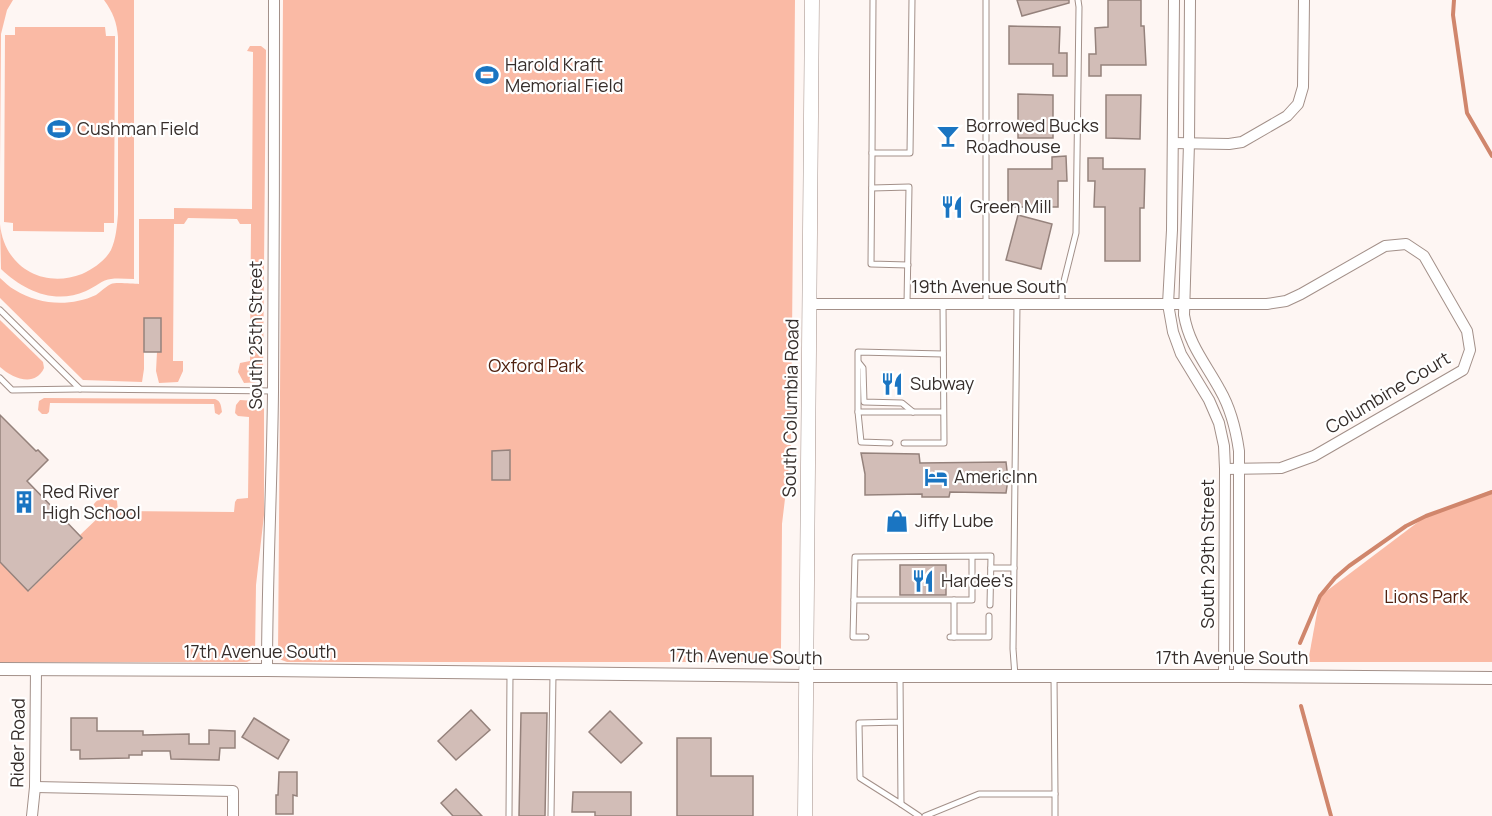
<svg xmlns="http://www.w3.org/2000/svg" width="1492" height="816" font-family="Manrope,sans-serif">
  <rect width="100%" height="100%" fill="#fef6f3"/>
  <g fill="#fabaa5">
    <polygon points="0,0 13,0 7,10 1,34 0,170"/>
    <path d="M104,0H134V279C126,279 118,278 111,279C103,279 94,288 86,291C55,305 24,291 1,269L0,224C4,267 43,289 82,274C93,269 105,261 111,250C116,239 117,226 118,214V37C117,23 113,12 104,0Z"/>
    <path d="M283,0H795L791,448L782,524L781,648C780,655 778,658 771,662H287L279,659L278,655Z"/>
    <polygon points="15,27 105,27 106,36 115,36 114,223 104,223 104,232 13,231 13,223 4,222 5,35 15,35"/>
    <path d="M250,46H261L266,50L263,376L258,382L244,383L238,372L240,363L250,361L251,224H240L237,219L188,218L184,224H174L173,361H183V371L178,382L159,383L156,371L157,352H161V318L144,319V369L142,382L83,380L0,298V278C5,282 9,287 15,290C39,305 70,307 96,295C100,292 108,285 111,284C116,282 133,284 139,284V219H174V208L252,209L253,52L247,51Z"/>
    <path d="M0,320L43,362L44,368C35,388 12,378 0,367Z"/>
    <path d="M44,398L215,399C221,401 221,406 222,412L219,415L215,413L214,404L50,403L49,412L47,414H42L38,410L39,401Z"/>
    <path d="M240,400L257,401L264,409V515L256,585L255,655L251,660L247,662H0V562L29,591L82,539L80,535L101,515L93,506C97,497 105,498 114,498L117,501L118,511L234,512L235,502L237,499L248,498L249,417L238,416L235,413L236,405Z"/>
    <polygon points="1492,490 1492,662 1308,662 1320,596 1426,516"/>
  </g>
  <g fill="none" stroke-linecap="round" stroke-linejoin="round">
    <g stroke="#d0866c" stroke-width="4">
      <polyline points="1454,0 1453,15 1467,113 1492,156"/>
      <polyline points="1300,643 1320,596 1335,578 1349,566 1406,526 1426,516 1492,492"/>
      <polyline points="1301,706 1331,816"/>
    </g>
  </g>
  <g fill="#d2bdb7" stroke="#95827c" stroke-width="1.5">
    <polygon points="1017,0 1069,0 1069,3 1022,16"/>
    <polygon points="1108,0 1141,0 1141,26 1144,26 1146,65 1101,65 1101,76 1089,76 1089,54 1096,54 1095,28 1108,27"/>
    <polygon points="1009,26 1060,27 1059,53 1067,53 1067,76 1053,76 1053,64 1009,64"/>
    <polygon points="1018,94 1053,95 1053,138 1018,138"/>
    <polygon points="1106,95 1141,95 1140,139 1106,138"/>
    <polygon points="1066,156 1067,181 1058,181 1058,207 1008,207 1008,169 1052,169 1052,157"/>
    <polygon points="1088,158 1103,158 1103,169 1145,169 1144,208 1140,208 1140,261 1105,261 1105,207 1094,207 1095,181 1088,181"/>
    <polygon points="1018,215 1052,224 1041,269 1006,260"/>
    <rect x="144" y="318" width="17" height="34"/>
    <polygon points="0,415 36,451 38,450 48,460 27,481 82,538 28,591 0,562"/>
    <polygon points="510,450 510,480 492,480 492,451"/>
    <polygon points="861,453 919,454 920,463 1006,462 1008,479 1006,493 950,492 949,497 922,497 922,494 865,495 865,474"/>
    <rect x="900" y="565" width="46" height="30"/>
    <polygon points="471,710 490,730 456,760 438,741"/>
    <polygon points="610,711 642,743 621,763 589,732"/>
    <polygon points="521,713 547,713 545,816 519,816"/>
    <polygon points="71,718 97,718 97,731 143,731 143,735 189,734 189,744 209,744 209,730 235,731 235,748 220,748 219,760 171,759 170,751 142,751 142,755 129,755 129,758 80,759 80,750 71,750"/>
    <polygon points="254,718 289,740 278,759 242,737"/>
    <polygon points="677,738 711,738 711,776 753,776 753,816 677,816"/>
    <polygon points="279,772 297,772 297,796 293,795 293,814 276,814 276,795 278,795"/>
    <polygon points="456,789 482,816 453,816 441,803"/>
    <polygon points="573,792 631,792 631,816 595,816 595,812 572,812"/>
  </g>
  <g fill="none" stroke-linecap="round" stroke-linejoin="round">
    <g stroke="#a39089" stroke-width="7">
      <g id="service">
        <polyline points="873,0 872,153 910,153 912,0"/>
        <polyline points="986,0 986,304"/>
        <polyline points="872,153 871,264 908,265"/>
        <polyline points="872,188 909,187 907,304"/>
        <polyline points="1062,304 1062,289 1076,233 1079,7 1078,0"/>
        <polyline points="0,310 80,389 273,391"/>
        <polyline points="943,354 858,352 858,412 943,412"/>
        <polyline points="859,363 863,368 864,402 902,403 913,412"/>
        <polyline points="0,378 12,390 80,389"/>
        <polyline points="858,412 861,442 890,443"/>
        <polyline points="904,443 944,443 943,304"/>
        <polyline points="991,568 1014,568"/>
        <polyline points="854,600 972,600 972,557"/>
        <polyline points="866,637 853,637 855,557 991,556 990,605"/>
        <polyline points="950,637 989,637 989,616"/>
        <polyline points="954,637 954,600"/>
        <polyline points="900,676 901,804 860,778 859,723 900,722"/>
        <polyline points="1015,676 1013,649 1017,304"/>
        <polyline points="1054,676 1055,794"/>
        <polyline points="901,804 919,816"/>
        <polyline points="509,816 510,674"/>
        <polyline points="551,816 553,674"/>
        <polyline points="925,816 979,794 1055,794 1055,816"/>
      </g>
    </g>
    <g stroke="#a39089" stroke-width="12">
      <g id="minor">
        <polyline points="1174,0 1172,230 1168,304 1173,332 1181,354 1209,400 1219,423 1224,446 1225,469 1224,676"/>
        <path d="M1190,0L1189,143L1184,315C1189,345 1206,364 1220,390C1231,409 1236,430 1239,451V676"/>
        <polyline points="1173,143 1229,144 1242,142 1287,116 1298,104 1303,87 1304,0"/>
        <polyline points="810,304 1267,304 1286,301 1301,294 1385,246 1406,244 1424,256 1467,331 1470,350 1463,370 1314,456 1281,468 1225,469"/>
        <path d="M267,670C267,577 272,484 273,392C274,261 274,131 274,0"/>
        <polyline points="35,787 233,791 233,816"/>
        <polyline points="32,816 35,787 36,669"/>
      </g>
    </g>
    <g stroke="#a39089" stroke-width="14">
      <polyline id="tertiary" points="0,669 267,670 806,676 1239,676 1492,678"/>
    </g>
    <g stroke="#a39089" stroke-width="15">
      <polyline id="secondary" points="805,816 812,0"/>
    </g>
    <use href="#service" stroke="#fff" stroke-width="5"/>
    <use href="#minor" stroke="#fff" stroke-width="10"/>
    <use href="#tertiary" stroke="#fff" stroke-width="12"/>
    <use href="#secondary" stroke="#fff" stroke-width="14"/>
  </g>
  <defs>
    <g id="stadium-bare" transform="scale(1.8)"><path d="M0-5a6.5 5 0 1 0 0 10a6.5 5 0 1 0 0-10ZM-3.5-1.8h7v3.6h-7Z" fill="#1a75c2" stroke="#fff" stroke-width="2.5" paint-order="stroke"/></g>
    <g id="bar-bare" transform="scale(1.8)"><path d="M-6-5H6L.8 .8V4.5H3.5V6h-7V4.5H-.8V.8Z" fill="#1a75c2" stroke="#fff" stroke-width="2.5" paint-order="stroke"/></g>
    <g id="restaurant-bare" transform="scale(1.8)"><path d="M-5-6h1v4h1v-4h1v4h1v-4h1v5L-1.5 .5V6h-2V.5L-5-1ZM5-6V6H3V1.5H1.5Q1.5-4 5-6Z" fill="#1a75c2" stroke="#fff" stroke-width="2.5" paint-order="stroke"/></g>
    <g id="hotel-bare" transform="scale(1.8)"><path d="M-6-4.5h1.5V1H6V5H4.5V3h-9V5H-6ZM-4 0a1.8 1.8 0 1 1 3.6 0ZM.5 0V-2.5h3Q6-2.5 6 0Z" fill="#1a75c2" stroke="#fff" stroke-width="2.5" paint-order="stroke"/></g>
    <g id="building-bare" transform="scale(1.8)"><path d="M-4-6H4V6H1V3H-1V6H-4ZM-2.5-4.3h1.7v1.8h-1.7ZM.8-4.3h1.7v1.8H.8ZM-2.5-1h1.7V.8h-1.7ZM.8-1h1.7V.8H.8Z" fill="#1a75c2" stroke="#fff" stroke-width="2.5" paint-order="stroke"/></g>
    <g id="shop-bare" transform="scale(1.8)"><path d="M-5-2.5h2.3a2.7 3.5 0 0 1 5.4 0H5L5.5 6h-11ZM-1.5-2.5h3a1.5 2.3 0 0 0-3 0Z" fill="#1a75c2" stroke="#fff" stroke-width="2.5" paint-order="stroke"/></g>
  </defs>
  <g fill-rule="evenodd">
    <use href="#stadium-bare" x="487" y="75"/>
    <use href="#stadium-bare" x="59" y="129"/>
    <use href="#bar-bare" x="948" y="136"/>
    <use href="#restaurant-bare" x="952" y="207"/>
    <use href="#restaurant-bare" x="892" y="384"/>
    <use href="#hotel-bare" x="936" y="477"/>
    <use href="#building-bare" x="24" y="502"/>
    <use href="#shop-bare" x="897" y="521"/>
    <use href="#restaurant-bare" x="923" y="581"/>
  </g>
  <g text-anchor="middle" stroke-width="4.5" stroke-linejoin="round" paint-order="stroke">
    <g font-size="18" fill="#362e2b" stroke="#fff" text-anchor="start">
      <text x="505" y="71">Harold Kraft<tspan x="505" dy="21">Memorial Field</tspan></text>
      <text x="966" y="132">Borrowed Bucks<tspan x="966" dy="21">Roadhouse</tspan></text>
      <text x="77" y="135">Cushman Field</text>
      <text x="970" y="213">Green Mill</text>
      <text x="910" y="390">Subway</text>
      <text x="954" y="483">AmericInn</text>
      <text x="42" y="498">Red River<tspan x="42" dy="21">High School</tspan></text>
      <text x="915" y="527">Jiffy Lube</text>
      <text x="941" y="587">Hardee's</text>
    </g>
    <g font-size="18" fill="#362e2b" stroke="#fff">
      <text x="989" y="293">19th Avenue South</text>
      <text transform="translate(256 335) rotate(-90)" y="6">South 25th Street</text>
      <text transform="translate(1388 393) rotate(-31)" y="6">Columbine Court</text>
      <text transform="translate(791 408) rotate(-89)" y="6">South Columbia Road</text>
      <text transform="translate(1208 554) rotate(-90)" y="6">South 29th Street</text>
      <text x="260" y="658">17th Avenue South</text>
      <text transform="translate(746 657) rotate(1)" y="6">17th Avenue South</text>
      <text x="1232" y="664">17th Avenue South</text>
      <text transform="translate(18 743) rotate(-89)" y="6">Rider Road</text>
    </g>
    <g font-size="18" fill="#50210f" stroke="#fff">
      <text x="536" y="372">Oxford Park</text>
      <text x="1426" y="603">Lions Park</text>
    </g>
  </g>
</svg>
